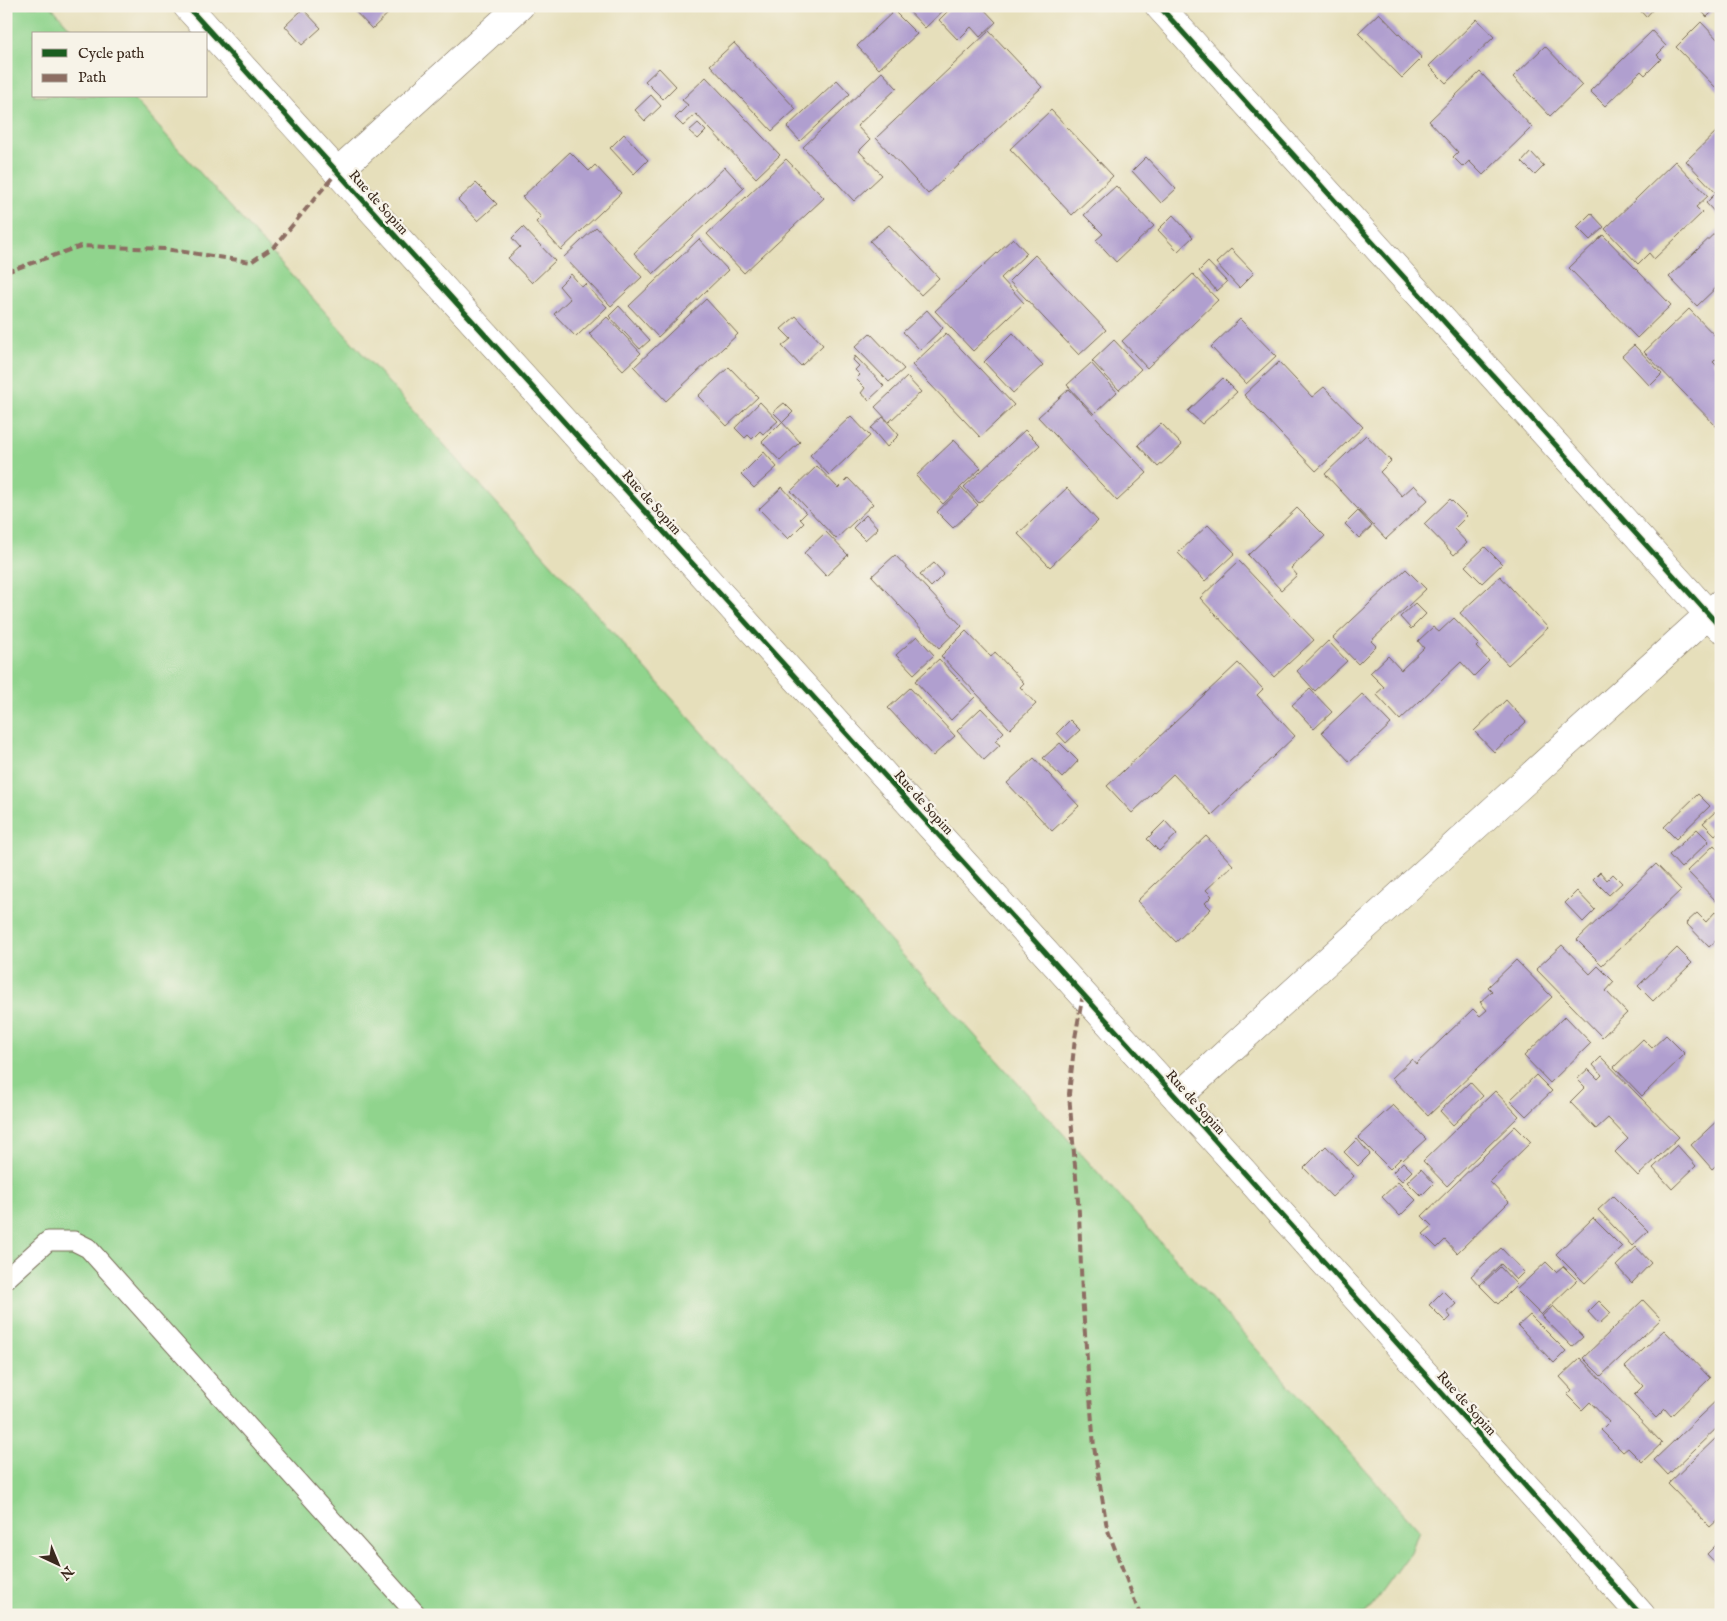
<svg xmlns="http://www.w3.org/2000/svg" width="1727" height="1621" font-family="'IM FELL English',serif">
  <rect width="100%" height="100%" fill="#f7f3e8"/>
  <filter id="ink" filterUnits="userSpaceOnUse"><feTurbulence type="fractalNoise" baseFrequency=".02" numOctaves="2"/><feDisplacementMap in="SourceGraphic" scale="10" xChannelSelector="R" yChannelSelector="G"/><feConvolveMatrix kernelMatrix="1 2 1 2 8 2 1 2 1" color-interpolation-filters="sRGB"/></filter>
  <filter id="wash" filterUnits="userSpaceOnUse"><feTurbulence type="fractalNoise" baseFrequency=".0096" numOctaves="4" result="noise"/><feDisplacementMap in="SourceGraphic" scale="20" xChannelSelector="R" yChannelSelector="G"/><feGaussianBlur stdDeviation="1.12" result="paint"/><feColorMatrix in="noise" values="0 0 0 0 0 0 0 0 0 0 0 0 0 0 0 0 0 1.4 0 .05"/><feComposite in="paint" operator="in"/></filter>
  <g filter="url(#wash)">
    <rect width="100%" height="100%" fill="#e6dfbb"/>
    <polygon fill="#90d48d" stroke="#667f56" points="6,6 51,6 75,34 34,34 34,96 131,96 1419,1530 1411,1552 1365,1615 6,1615"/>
    <g id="blocks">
      <g fill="#b09fcf">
        <polygon points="350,6 396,6 372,29"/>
        <polygon points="904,6 948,6 925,28"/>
        <polygon points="953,6 981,6 996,22 980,37 971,27 958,40 939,20"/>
        <polygon points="1636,6 1656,6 1646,17"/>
        <polygon points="1697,6 1718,6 1707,17"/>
        <polygon points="303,9 321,28 302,45 285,26"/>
        <polygon points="894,11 917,34 879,69 857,46"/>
        <polygon points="1379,13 1422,58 1402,78 1358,33"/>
        <polygon points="1477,19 1494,37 1446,83 1429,66"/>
        <polygon points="1701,22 1721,43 1721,93 1676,47"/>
        <polygon points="989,31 1042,87 928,194 876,138"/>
        <polygon points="1652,31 1666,46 1657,55 1661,59 1645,75 1641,71 1605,106 1590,91"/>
        <polygon points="734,43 796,109 772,131 710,65"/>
        <polygon points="1545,46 1582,85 1550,116 1513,77"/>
        <polygon points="659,68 676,86 663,99 645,81"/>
        <polygon points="882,72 897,88 857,126 870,140 859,151 882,175 854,201 803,147"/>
        <polygon points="1480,72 1532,127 1483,175 1469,161 1463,167 1453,157 1458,152 1429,121"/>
        <polygon points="706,77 780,155 756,178 696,114 683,126 675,118 688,105 682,100"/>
        <polygon points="837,80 850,94 800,141 787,127"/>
        <polygon points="651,95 661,106 645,121 635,110"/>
        <polygon points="1051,110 1113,176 1072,215 1010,149"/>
        <polygon points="698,123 706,131 698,139 689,131"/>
        <polygon points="1721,127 1721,219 1706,203 1716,193 1686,161"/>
        <polygon points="624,134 648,160 634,174 610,148"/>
        <polygon points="570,152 589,171 595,165 621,193 561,250 536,222 541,217 522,197"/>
        <polygon points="1531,152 1544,166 1535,175 1522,162"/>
        <polygon points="1146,157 1176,189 1161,203 1132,171"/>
        <polygon points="786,159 824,198 744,273 707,234"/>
        <polygon points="1675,161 1708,196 1696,207 1702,213 1654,259 1649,253 1638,264 1605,229"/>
        <polygon points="725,167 744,188 653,274 634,253"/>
        <polygon points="476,183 497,204 478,221 458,200"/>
        <polygon points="1116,186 1154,226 1116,262 1096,240 1103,234 1084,215"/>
        <polygon points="1591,213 1604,227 1590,240 1577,227"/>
        <polygon points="1173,215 1193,237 1178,251 1158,230"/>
        <polygon points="889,225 939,278 921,295 870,241"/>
        <polygon points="523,227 555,261 532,283 508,258 520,247 512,238"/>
        <polygon points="596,227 642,277 611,306 564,257"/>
        <polygon points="1721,227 1721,283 1697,306 1669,277"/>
        <polygon points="1603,235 1671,305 1637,338 1569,268"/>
        <polygon points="1013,238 1027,253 1001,278 1024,303 973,351 935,311"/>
        <polygon points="699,239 728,270 658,337 629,306"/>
        <polygon points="1231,249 1254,273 1239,288 1216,263"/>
        <polygon points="1035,255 1106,330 1079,355 1009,281"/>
        <polygon points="1208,262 1227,282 1217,291 1199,271"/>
        <polygon points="571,274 582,287 585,284 607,307 576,337 554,314 570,299 559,286"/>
        <polygon points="1193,274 1218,300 1147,368 1122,341"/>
        <polygon points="706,299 738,334 666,401 634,367"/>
        <polygon points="619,306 650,340 640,349 609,316"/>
        <polygon points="1689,309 1721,342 1721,354 1713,362 1721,370 1721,428 1719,429 1644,352"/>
        <polygon points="927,310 943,328 920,350 903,332"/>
        <polygon points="796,316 823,345 801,366 782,346 791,339 781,329"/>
        <polygon points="607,317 641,353 623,370 589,334"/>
        <polygon points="1240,319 1276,356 1246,384 1211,347"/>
        <polygon points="870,333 904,369 889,382 855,347"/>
        <polygon points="946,333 1014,405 980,437 912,365"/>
        <polygon points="1013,333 1043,365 1013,393 984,362"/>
        <polygon points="1114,340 1141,369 1119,390 1092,361"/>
        <polygon points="1634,345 1662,374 1650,386 1622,356"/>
        <polygon points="855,356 884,386 869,400 861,393 865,388 856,379 860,375 855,370 859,366 853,360"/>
        <polygon points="1279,362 1312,397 1324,387 1363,427 1316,471 1244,395"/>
        <polygon points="1091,363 1117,392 1094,414 1067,385"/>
        <polygon points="729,367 758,397 727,426 698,396"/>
        <polygon points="907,377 921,392 889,422 875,407"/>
        <polygon points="1223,378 1237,392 1202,424 1188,411"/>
        <polygon points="1069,389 1147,473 1117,501 1038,417"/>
        <polygon points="760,402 778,421 763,434 760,431 752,439 748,435 745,438 735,428"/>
        <polygon points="784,403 793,412 783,422 773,412"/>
        <polygon points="851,416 870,436 829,475 810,455"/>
        <polygon points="883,417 899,435 887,447 871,428"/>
        <polygon points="782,422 800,442 780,461 762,442"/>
        <polygon points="1161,423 1182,445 1158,467 1138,445"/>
        <polygon points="1025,430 1040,445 979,503 964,487"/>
        <polygon points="1366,435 1391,461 1380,472 1402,496 1414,485 1428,500 1386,539 1325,474"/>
        <polygon points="954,440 981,468 943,504 916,476"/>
        <polygon points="764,452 777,467 754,488 741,475"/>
        <polygon points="817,466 838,488 848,478 873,504 836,539 791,491"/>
        <polygon points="782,487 806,513 800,519 804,523 788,539 759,509"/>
        <polygon points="962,488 978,505 953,528 937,512"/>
        <polygon points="1067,488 1098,521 1050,567 1018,534"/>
        <polygon points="1450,499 1467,516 1454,529 1467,543 1454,555 1424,524"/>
        <polygon points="1297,508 1325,536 1291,568 1297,575 1281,590 1248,555"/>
        <polygon points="1358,511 1372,526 1359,538 1345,524"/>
        <polygon points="866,515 878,528 865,540 853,528"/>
        <polygon points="1208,525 1235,553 1205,581 1178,553"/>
        <polygon points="826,532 848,555 826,576 804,553"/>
        <polygon points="1485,547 1502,564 1482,583 1465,566"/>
        <polygon points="895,555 962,626 939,648 872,576"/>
        <polygon points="1239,561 1314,640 1274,677 1200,598"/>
        <polygon points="934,563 944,574 931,587 920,575"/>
        <polygon points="1406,569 1426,589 1371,641 1376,646 1358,664 1333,638"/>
        <polygon points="1500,576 1548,628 1508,665 1460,613"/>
        <polygon points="1415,603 1426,614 1411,629 1400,617"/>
        <polygon points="1454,618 1479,644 1476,647 1489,661 1474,676 1461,662 1400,720 1376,694 1384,687 1370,673 1388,656 1401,670 1424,648 1418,641 1433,627 1439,632"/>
        <polygon points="966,631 991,657 995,652 1024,683 1020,687 1036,704 1010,729 941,656"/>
        <polygon points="917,636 934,655 914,674 896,655"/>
        <polygon points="1328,641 1347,661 1315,691 1297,671"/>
        <polygon points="939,659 975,697 951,720 915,681"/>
        <polygon points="1238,663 1263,689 1257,695 1295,736 1212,815 1173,774 1132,813 1107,786"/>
        <polygon points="910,688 955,736 933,756 888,708"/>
        <polygon points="1310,689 1332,712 1314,729 1292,705"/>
        <polygon points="1362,694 1391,724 1350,762 1322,732"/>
        <polygon points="1506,700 1526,722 1494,752 1474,731"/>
        <polygon points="981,708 1004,732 995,741 1000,745 984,760 957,731"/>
        <polygon points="1070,720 1080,730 1066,743 1057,733"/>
        <polygon points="1060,743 1078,761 1062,778 1043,758"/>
        <polygon points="1034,758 1079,806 1052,831 1007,783"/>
        <polygon points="1698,794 1710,806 1676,839 1664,827"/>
        <polygon points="1715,812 1721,817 1721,830 1715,835 1703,823"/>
        <polygon points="1165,821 1177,834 1159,851 1147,839"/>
        <polygon points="1697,829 1709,841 1681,868 1669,855"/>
        <polygon points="1206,836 1233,865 1206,890 1212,896 1205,903 1211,909 1176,942 1137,901"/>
        <polygon points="1714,845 1721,853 1721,906 1687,871"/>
        <polygon points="1656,864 1681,890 1602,965 1577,940"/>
        <polygon points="1600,872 1607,880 1613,874 1622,883 1609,895 1593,879"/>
        <polygon points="1577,891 1595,910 1583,922 1565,903"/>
        <polygon points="1715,912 1721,918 1721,936 1709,947 1686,923 1697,913 1706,922"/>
        <polygon points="1562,945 1590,974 1598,966 1614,982 1606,991 1627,1013 1602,1037 1536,969"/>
        <polygon points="1677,948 1692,963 1653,1001 1638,986"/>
        <polygon points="1516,960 1552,997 1428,1116 1392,1078 1412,1059 1416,1064 1473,1009 1480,1016 1487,1010 1480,1002 1492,991 1488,987"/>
        <polygon points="1565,1016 1591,1043 1550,1083 1524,1056"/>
        <polygon points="1666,1035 1685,1054 1642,1096 1614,1067 1643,1039 1652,1048"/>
        <polygon points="1601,1057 1679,1137 1638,1176 1615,1152 1628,1139 1608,1118 1596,1129 1570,1102 1585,1087 1577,1079 1588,1069 1598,1079 1602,1075 1593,1065"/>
        <polygon points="1536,1075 1552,1091 1526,1116 1510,1100"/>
        <polygon points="1470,1082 1483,1096 1453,1125 1440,1111"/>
        <polygon points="1495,1091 1519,1116 1447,1186 1423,1161"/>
        <polygon points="1393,1105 1426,1139 1403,1160 1401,1158 1390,1169 1358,1137"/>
        <polygon points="1721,1117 1721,1161 1712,1169 1691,1145"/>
        <polygon points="1515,1126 1531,1142 1490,1182 1509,1202 1457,1253 1445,1240 1437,1248 1423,1234 1432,1226 1422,1216"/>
        <polygon points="1357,1139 1370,1154 1358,1166 1344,1152"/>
        <polygon points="1677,1145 1696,1166 1672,1189 1653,1168"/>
        <polygon points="1326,1146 1354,1176 1332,1197 1304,1168"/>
        <polygon points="1403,1162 1412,1171 1402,1181 1393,1172"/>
        <polygon points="1421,1169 1434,1183 1421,1196 1407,1182"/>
        <polygon points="1398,1182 1416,1200 1400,1216 1382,1197"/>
        <polygon points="1613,1196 1648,1231 1632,1246 1598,1210"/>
        <polygon points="1593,1218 1622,1247 1585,1283 1556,1254"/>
        <polygon points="1636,1247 1651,1263 1632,1283 1616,1266"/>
        <polygon points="1501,1248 1524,1272 1516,1280 1501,1264 1479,1285 1471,1276"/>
        <polygon points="1546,1262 1556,1272 1563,1266 1577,1280 1541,1315 1516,1290"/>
        <polygon points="1500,1267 1517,1285 1498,1304 1480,1286"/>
        <polygon points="1443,1291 1456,1304 1447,1312 1451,1317 1446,1322 1429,1305"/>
        <polygon points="1643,1300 1661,1319 1601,1376 1583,1358"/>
        <polygon points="1599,1301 1611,1313 1599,1324 1588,1312"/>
        <polygon points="1553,1306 1583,1337 1572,1347 1542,1316"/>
        <polygon points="1530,1315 1566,1351 1554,1363 1518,1326"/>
        <polygon points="1664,1330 1710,1378 1671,1416 1665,1409 1656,1418 1634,1395 1643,1386 1625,1367"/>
        <polygon points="1580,1358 1662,1443 1642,1462 1628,1448 1623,1452 1601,1430 1609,1422 1590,1402 1582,1410 1567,1395 1572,1390 1560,1377"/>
        <polygon points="1721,1396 1721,1424 1668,1475 1654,1460"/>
        <polygon points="1717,1437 1721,1441 1721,1517 1710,1527 1668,1484"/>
        <polygon points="1718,1543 1721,1545 1721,1569 1707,1554"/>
      </g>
    </g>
  </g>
  <g filter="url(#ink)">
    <use href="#blocks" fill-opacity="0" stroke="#776955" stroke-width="1"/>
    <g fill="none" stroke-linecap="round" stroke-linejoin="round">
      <g stroke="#776955" stroke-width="21">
        <polyline id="lane" points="6,1279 48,1241 74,1241 88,1248 417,1615"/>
      </g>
      <g stroke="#776955" stroke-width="29">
        <g id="street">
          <polyline points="1159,6 1721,628"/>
          <polyline points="337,172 520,6"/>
          <polyline points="1177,1098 1721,603"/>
        </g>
      </g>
      <g stroke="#776955" stroke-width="29">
        <polyline id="secondary" points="187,6 1177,1098 1641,1615"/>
      </g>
      <use href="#lane" stroke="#fff" stroke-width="19"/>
      <use href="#street" stroke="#fff" stroke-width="28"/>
      <use href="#secondary" stroke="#fff" stroke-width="28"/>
      <g stroke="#8d6e63" stroke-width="4" stroke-dasharray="8 4" stroke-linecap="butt">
        <polyline points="6,272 81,246 165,249 251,262 275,246 337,172"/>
        <polyline points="1083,994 1075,1038 1069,1094 1079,1213 1082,1296 1094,1447 1107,1528 1140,1615"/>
      </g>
      <g stroke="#f7f3e8" stroke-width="8">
        <g id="cycleway">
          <polyline points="187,6 1177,1098 1641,1615"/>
          <polyline points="1159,6 1721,628"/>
        </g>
      </g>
      <use href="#cycleway" stroke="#1b5e20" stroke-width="5"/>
    </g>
  </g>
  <g text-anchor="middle" stroke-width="4.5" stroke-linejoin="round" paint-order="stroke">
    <g font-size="14" fill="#3b2a1e" stroke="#f7f3e8">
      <text transform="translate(379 202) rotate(48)" y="5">Rue de Sopim</text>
      <text transform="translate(652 502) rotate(48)" y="5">Rue de Sopim</text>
      <text transform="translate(924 802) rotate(48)" y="5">Rue de Sopim</text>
      <text transform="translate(1196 1102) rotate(48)" y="5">Rue de Sopim</text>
      <text transform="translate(1467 1403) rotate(48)" y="5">Rue de Sopim</text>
    </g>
  </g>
  <rect width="1727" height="1621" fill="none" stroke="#f7f3e8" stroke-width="25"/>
  <rect x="32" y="32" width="175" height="65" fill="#f7f3e8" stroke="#aca397"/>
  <rect x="42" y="49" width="25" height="8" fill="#1b5e20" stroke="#aca397"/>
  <text x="78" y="58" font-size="15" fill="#3b2a1e">Cycle path</text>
  <rect x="42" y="74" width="25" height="8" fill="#8d6e63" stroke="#aca397"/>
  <text x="78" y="82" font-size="15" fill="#3b2a1e">Path</text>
  <g transform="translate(58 1564) rotate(136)" stroke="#f7f3e8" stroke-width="4" paint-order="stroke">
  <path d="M0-4L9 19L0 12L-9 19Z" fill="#3b2a1e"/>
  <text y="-8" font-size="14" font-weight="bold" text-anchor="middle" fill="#3b2a1e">N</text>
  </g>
</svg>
